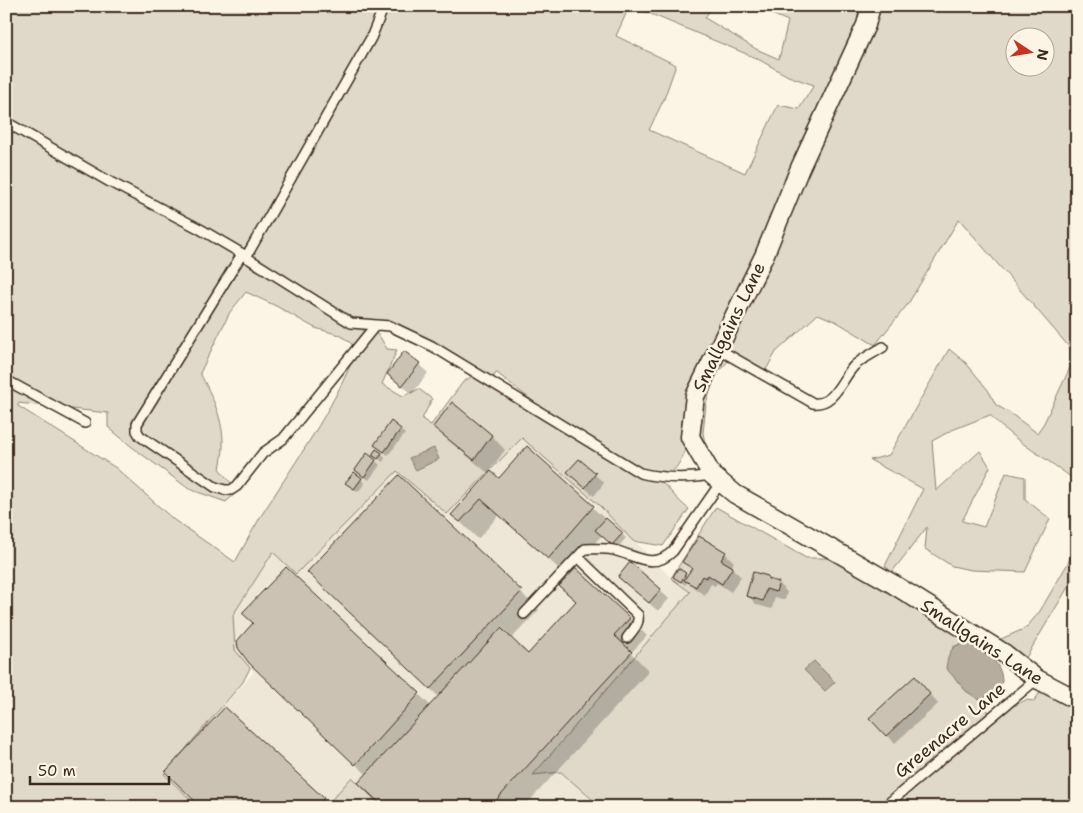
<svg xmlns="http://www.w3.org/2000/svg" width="1083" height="813" font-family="'Shantell Sans',sans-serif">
  <rect width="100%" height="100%" fill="#fcf5e5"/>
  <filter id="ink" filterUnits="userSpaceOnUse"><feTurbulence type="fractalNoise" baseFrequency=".02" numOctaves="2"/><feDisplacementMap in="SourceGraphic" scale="10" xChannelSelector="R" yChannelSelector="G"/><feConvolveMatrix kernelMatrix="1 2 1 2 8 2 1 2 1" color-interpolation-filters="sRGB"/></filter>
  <g filter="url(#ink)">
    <polygon fill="#eee6d6" points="522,438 600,506 671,578 690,592 533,775 561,772 601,807 382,807 352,777 325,807 198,807 163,774 254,672 235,650 233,615 273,552 296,573 397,471 447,514"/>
    <g fill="#e0d8c8" stroke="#8e8173" fill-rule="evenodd">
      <path d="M6,6H712L705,18L756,49L779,59L788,21L753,6H1077V482C1048,458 1015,443 990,415L952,430L932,441L936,491L980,451L990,467L962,521L984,527L1006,473L1025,477V499L1050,519L1025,572L971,570L952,566L925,549L927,527L892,572L885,566L923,489L870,460L889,455L949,349L966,363L988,390L996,405L1010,413L1037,433L1044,423L1076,355L959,219L908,304L875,345L837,322L818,314L776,352L763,375L732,357L716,374L706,404L703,433L708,459L738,489L735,494L690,438C684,455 680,466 666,478L656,477C669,487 676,500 689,509L663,546L633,541L600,506L522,438L447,514L397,471L296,574L273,552L233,615L235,650L250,668L243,682L164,774L198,807H6ZM629,7L639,9L756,58L788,76L814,85L799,109L778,105L745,173L649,130L664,99L676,65L616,36ZM1016,38H1046V68H1016ZM246,292L276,306L315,328L340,335L357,348C337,403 303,450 272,499C258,519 247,541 235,562L174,520L116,468L18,406V403L108,413V427L132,447L189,489L226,502L238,491L220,470C221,462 223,454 223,447C224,420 212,396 200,373L230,312ZM390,326L477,373L463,382L431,425L422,419L432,399L419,389L403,396L382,384L397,350L387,349L380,337L372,330ZM496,373H497L558,421L491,381Z"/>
      <polygon points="716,507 806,558 829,558 964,637 964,642 953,647 947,668 966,691 980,700 992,716 1026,700 1034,701 1046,684 1077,700 1077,807 601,807 561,772 533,775 690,592 671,578"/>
      <polygon points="1077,541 1077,572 1021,666 986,636 1001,639 1026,628 1040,611 1068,563"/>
      <polygon points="352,777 382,807 325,807"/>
    </g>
    <g fill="#b7ad9e" stroke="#85796b">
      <polygon points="434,448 439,459 416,470 409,458"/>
      <path d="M964,642C983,650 1002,660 1002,682L993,693L980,700L966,691L946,668C949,652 949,649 964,642Z"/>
      <polygon points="814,661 835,682 825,691 804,670"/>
    </g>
    <g fill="#0003">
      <polygon points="419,364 428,373 412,394 389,374"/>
      <polygon points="452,404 492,436 505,450 489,471 499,480 527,448 626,538 617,548 602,535 566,575 499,515 478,539 453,515 489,474 448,440 434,427"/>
      <polygon points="392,423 405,434 388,455 379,449"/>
      <polygon points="381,454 385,458 383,462 374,455"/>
      <polygon points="368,455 380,465 369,480 360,474"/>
      <polygon points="579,460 604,483 594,496 577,481"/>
      <polygon points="399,477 539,610 511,639 529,655 629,618 647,636 631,653 649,671 524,807 384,807 367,775 268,680 254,624 286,569 431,706 439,697 326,590"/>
      <polygon points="361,479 365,483 358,492 351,487"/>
      <polygon points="699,537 725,553 734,562 731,567 741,577 731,592 717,583 715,586 711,584 705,595 695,589 688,581 685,585 675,577 679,570 688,577 692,570 684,562"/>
      <polygon points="768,577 772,581 778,583 787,592 785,600 775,597 772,609 757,605 748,596"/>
      <polygon points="628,585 660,590 669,599 658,611"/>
      <polygon points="923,686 938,704 895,743 870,718"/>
      <polygon points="225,709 323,799 331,807 202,807"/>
    </g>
    <g fill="#ccc2b3" stroke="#3b2a1e">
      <polygon points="404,351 420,363 402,386 387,374"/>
      <polygon points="452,402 492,435 474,460 433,427"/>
      <polygon points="391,421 401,429 384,452 374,445"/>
      <polygon points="527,446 594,506 548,559 481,499 460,522 451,515 491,471 499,478"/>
      <polygon points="376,449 382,453 378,459 372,455"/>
      <polygon points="367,453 376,460 364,477 355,470"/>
      <polygon points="579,459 596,473 585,488 567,472"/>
      <polygon points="354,472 362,478 354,489 345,483"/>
      <polygon points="399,475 522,591 430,689 307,572"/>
      <polygon points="606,518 623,533 612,545 595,530"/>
      <polygon points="699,536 726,552 721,560 733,567 722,584 708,575 706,578 702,576 696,587 684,580 692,568 682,562"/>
      <polygon points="630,562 661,589 649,603 618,577"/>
      <polygon points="286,567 420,693 355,765 249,663 238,648 237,641 253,623 242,613"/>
      <polygon points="576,568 630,618 614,635 632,652 490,807 384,807 358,783 501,628 528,654 576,601 559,586"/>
      <polygon points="678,568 686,573 681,582 673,577"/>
      <polygon points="753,572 768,576 768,579 779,582 776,592 766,589 763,601 746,596"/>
      <polygon points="915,676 930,694 886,736 869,718"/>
      <polygon points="225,707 324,798 316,807 201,807 165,772"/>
    </g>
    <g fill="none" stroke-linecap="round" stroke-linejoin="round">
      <g stroke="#3b2a1e" stroke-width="12">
        <g id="lane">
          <path d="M384,6L371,38L246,257L351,323L390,326L432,346L640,473C665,479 687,479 712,475"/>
          <polyline points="6,122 110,182 200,229 246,256"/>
          <polyline points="242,254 137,424 137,431 140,436 215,487 225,490 231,490 237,486 263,453 283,439 375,326"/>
          <path d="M718,349L813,403C835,406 842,377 855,365C863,358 874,353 883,347"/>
          <polyline points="6,380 85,423"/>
          <path d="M578,557L638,615C640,624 632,631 627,638"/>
          <path d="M524,614L585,549C595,549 604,548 613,550C636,555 653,571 673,551L721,482"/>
          <polyline points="884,807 1037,679"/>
        </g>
      </g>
      <g stroke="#3b2a1e" stroke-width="21">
        <polyline id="street" points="871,6 866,25 800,168 764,256 695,396 690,437 712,475 735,494 893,584 1005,654 1037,679 1077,700"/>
      </g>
      <use href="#lane" stroke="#fcf5e5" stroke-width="9"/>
      <use href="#street" stroke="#fcf5e5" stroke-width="18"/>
    </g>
  </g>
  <g text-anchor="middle" stroke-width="5" stroke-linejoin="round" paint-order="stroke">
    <g font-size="18" fill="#3b2a1e" stroke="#fcf5e5">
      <text transform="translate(729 327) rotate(-64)" y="6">Smallgains Lane</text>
      <text transform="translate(982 642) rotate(33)" y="6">Smallgains Lane</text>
      <text transform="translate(950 730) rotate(-40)" y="6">Greenacre Lane</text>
    </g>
  </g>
  <rect width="1083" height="813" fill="none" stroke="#fcf5e5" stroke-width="25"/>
  <rect x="12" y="12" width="1058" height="788" fill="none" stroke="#3b2a1e" stroke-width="2" filter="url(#ink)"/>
  <g transform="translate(1030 52) rotate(102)"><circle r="24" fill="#fcf5e5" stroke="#afa495"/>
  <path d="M0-4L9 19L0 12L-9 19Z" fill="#c8321e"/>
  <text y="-8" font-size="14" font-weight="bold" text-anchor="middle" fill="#3b2a1e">N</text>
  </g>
  <path d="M30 776v8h139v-8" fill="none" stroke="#3b2a1e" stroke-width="2.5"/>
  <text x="38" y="776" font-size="15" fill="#3b2a1e" stroke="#fcf5e5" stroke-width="4" paint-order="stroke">50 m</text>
</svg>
